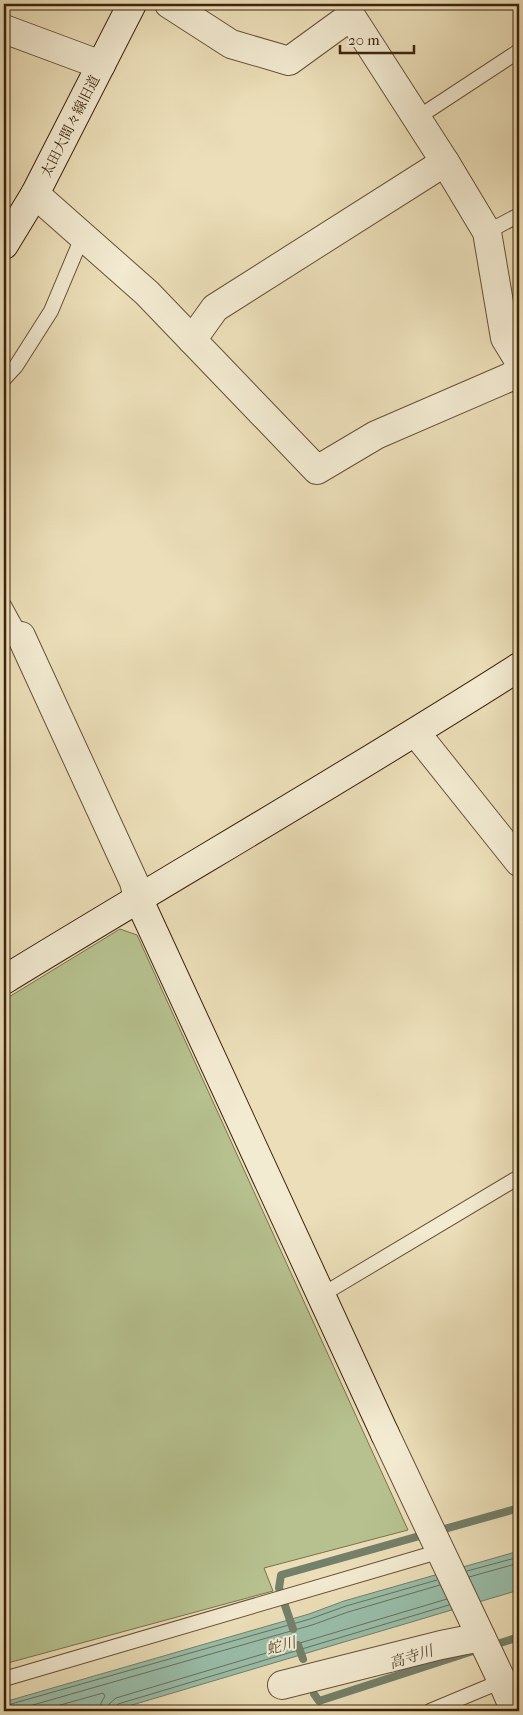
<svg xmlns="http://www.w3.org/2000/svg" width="523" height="1715" font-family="'IM FELL French Canon','Noto Serif JP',serif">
  <rect width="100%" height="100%" fill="#ebdeb8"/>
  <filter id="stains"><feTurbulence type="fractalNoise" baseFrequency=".004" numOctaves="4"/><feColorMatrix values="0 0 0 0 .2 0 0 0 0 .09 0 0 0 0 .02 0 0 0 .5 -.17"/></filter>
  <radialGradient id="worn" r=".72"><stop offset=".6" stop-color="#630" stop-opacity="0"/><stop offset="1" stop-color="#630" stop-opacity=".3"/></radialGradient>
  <polygon fill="#b6c18f" stroke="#7a724d" points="120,929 137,935 408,1530 264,1568 273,1591 4,1664 4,1000"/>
  <polygon fill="#99bda9" stroke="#75806a" points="519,1551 519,1590 112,1711 4,1711 4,1702 309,1614 344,1601"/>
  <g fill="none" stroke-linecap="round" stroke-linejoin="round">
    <g stroke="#6c705a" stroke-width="1">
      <polyline points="467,1571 519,1557"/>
      <polyline points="469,1577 519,1563"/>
      <polyline points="4,1706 310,1619 346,1606 437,1580"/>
      <polyline points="12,1711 312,1625 348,1612 440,1585"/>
      <polyline points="39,1711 103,1693 105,1696 101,1703 100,1711"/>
      <polyline points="108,1711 109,1704 116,1698 447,1599"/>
      <polyline points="114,1711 115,1707 118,1704 449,1605"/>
    </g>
    <g stroke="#75806a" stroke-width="8">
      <polyline points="293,1629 279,1588 281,1575 519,1508"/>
      <polyline points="298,1645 303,1659"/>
      <polyline points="491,1646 519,1637"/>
      <polyline points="314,1694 319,1701 473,1651"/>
    </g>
    <g stroke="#695236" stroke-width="16">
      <g id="lane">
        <polyline points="417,118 519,51"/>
        <polyline points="487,232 519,215"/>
        <polyline points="4,379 16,366 51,311 83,235"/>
        <polyline points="4,605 21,636"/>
        <polyline points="320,1296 519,1177"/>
        <polyline points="4,1679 441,1551"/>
        <polyline points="430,1711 502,1681"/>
      </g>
    </g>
    <g stroke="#695236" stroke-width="30">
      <g id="street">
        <polyline points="169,4 231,44 289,61 351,16 445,162 487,232 505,338 519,361"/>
        <polyline points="4,29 101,65"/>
        <polyline points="35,194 147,293 317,470 376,435 510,377 519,371"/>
        <polyline points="192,340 215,308 445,162"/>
        <polyline points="21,636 134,882 138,898"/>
        <polyline points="416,733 519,862"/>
        <polyline points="385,1434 502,1681 515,1711"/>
        <polyline points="282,1685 441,1645 481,1637"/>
      </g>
    </g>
    <g stroke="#3e240b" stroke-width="30">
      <g id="secondary">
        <polyline points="4,245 35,194 132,4"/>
        <polyline points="138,898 385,1434"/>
        <path d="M4,980C175,875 350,775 519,667"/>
      </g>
    </g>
    <use href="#lane" stroke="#f2ead1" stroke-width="14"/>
    <use href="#street" stroke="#f2ead1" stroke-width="28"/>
    <use href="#secondary" stroke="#f2ead1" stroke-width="28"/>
  </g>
  <g text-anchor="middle" stroke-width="4" stroke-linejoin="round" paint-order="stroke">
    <g font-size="14" fill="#3e240b" stroke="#f2ead1">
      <text transform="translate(70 126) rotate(-63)" y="5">太田大間々線旧道</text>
    </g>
    <g font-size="15" font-style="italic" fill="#554a32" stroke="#f2ead1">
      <text transform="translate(281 1646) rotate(-15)" y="5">蛇川</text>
      <text transform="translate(411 1657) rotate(-18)" y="5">高寺川</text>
    </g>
  </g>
  <rect width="523" height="1715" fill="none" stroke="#ebdeb8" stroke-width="20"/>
  <rect x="5" y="5" width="513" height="1705" fill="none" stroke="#3e240b" stroke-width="2.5"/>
  <rect x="10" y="10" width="503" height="1695" fill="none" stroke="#3e240b"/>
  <path d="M340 45v8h74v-8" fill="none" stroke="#3e240b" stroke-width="2.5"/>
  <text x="348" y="45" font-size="15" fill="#3e240b" stroke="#f2ead1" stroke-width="4" paint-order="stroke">20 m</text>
  <rect width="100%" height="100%" filter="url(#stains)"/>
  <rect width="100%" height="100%" fill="url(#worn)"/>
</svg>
